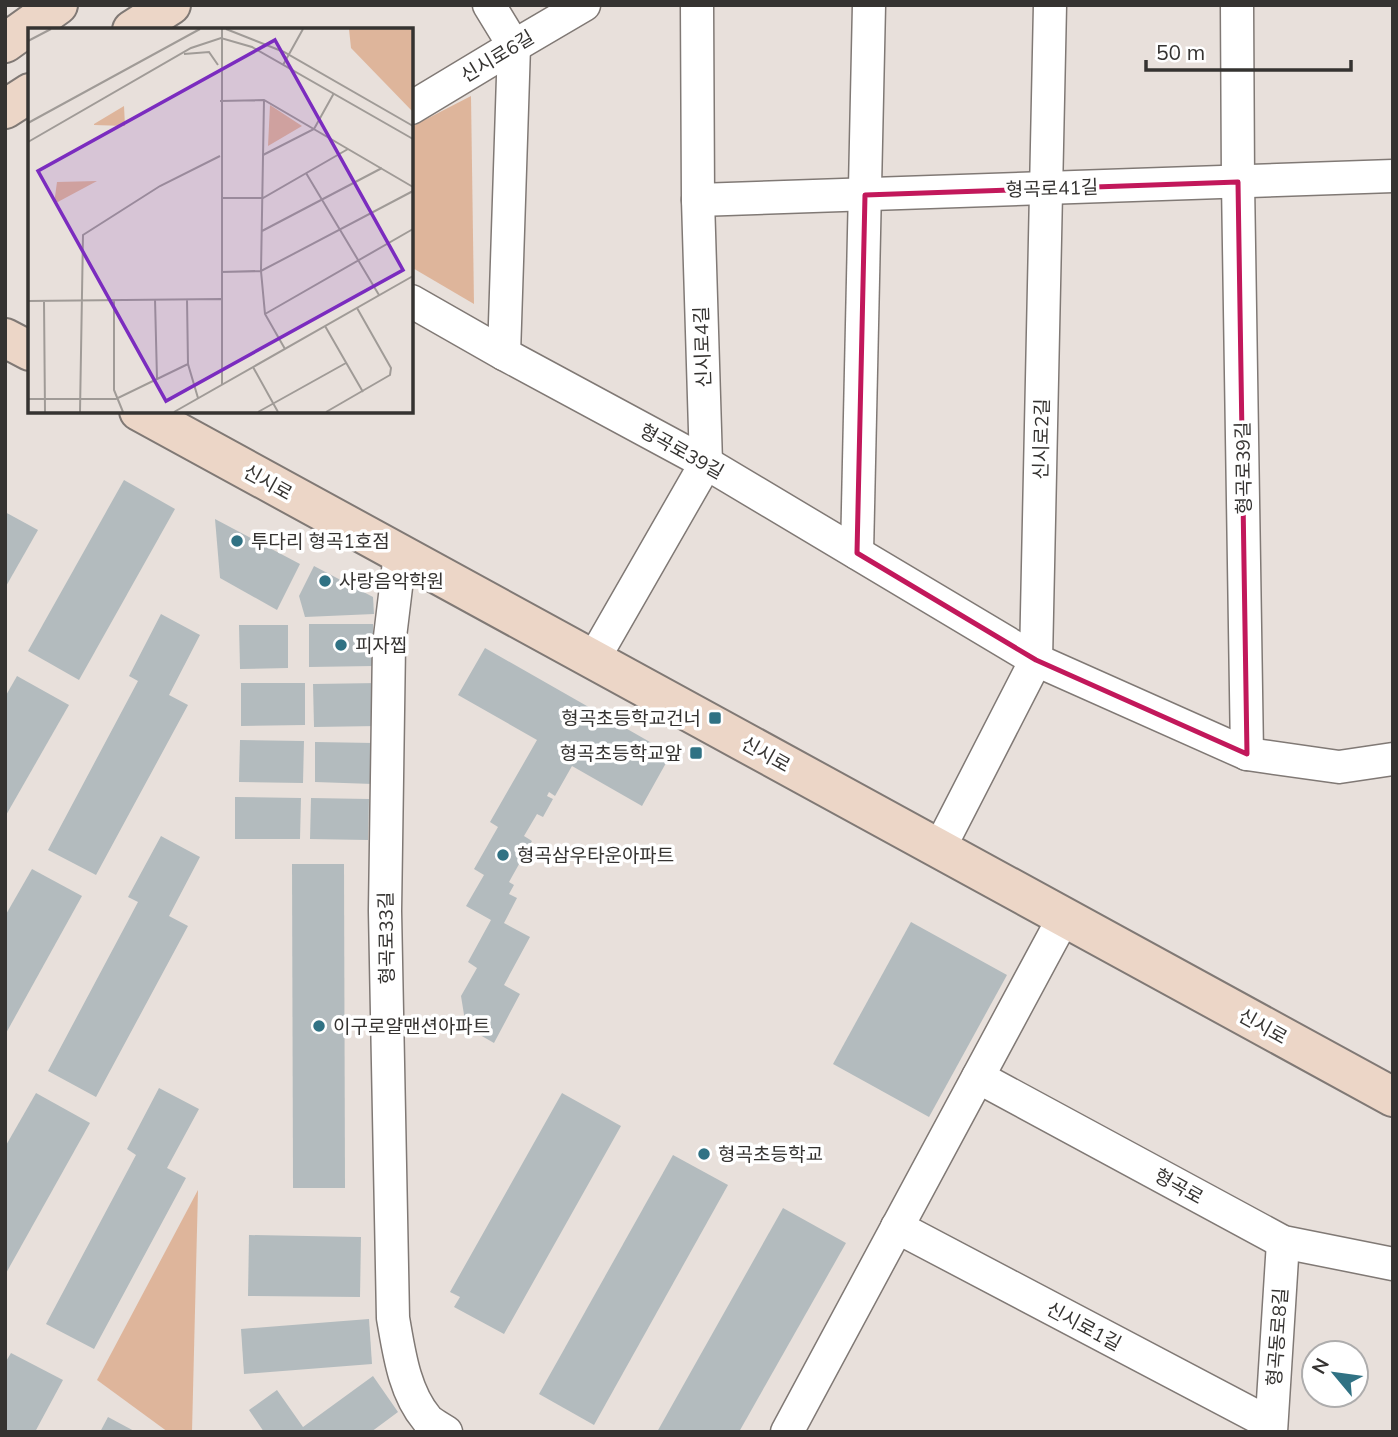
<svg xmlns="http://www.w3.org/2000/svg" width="1398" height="1437" font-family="Mulish,'Noto Sans KR',sans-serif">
  <rect width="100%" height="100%" fill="#e8e0db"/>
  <g fill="#deb59b">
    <polygon points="471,96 474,304 411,267 411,127"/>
    <polygon points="198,1190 192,1432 168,1432 97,1380"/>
  </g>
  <g fill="#b3bbbe">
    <polygon points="124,480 175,509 79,680 28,651"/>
    <polygon points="5,512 38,530 5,588"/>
    <polygon points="215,519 300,564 277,610 220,578"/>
    <polygon points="314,566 373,597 374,614 305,617 299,596"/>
    <polygon points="161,614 200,635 169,695 188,705 96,875 48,850 138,681 129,676"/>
    <polygon points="309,624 373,624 374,666 309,667"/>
    <polygon points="239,625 288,625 288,668 240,669"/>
    <polygon points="485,648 671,754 642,806 572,766 555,796 549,792 547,796 553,799 543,817 537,814 524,836 532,841 509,882 514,885 509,894 517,898 504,923 530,937 504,985 520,994 494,1043 466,1027 461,996 477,968 468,962 491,920 466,906 484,875 474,869 498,827 490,822 537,740 458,695"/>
    <polygon points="17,676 69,705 5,817 5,697"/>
    <polygon points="241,683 305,683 305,725 241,726"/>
    <polygon points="378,683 378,726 314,727 313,684"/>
    <polygon points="240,740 304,741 303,783 239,782"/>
    <polygon points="315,742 374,743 373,784 315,782"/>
    <polygon points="235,797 301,798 300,839 235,839"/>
    <polygon points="311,798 369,799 368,840 310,839"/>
    <polygon points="161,836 200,857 169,916 188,926 96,1097 48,1071 138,902 128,897"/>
    <polygon points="292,864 344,864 345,1188 293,1188"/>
    <polygon points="32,869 82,896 5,1035 5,916"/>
    <polygon points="911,922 1007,975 929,1117 833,1064"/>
    <polygon points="159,1088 199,1109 167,1168 186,1178 94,1349 46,1324 136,1155 127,1149"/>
    <polygon points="36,1093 90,1123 5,1275 5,1147"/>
    <polygon points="562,1093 621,1126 504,1334 454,1307 460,1297 450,1292"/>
    <polygon points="673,1155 728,1185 594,1425 539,1394"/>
    <polygon points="783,1208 846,1243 739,1432 657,1432"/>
    <polygon points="249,1235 361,1237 360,1297 248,1296"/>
    <polygon points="369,1319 372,1364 244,1374 241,1329"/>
    <polygon points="11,1353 63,1380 35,1432 5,1432 5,1363"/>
    <polygon points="373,1376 398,1412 371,1432 264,1432 249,1410 277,1390 303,1427"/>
    <polygon points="108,1417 136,1432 100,1432"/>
  </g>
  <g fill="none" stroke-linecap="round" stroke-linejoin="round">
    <g stroke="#807975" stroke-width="35">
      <g id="street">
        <polyline points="489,5 514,46 504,354"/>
        <polyline points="1237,5 1238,182 1247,754"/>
        <polyline points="411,108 514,46 584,5"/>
        <polyline points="698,200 1393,176"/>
        <polyline points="411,301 504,354 706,463 1036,660 1247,754 1339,767 1393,759"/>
        <polyline points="857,553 869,5"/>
        <path d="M400,554L389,645L385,911L393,1318C399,1352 404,1392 427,1419C432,1424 440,1428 446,1432"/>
        <polyline points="593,660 706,463 698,200 697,5"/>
        <polyline points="939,849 1036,660 1050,5"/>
        <polyline points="978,1077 1283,1242 1393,1264"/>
        <polyline points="897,1227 1271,1424"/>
        <polyline points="787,1432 1064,917"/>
        <polyline points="1271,1432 1283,1242"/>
      </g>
    </g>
    <g stroke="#807975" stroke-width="42">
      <g id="secondary">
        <polyline points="132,30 171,5"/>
        <polyline points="5,43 58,5"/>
        <polyline points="5,109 30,93"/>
        <polyline points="5,338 30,351"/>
        <polyline points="139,411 1393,1097"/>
      </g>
    </g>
    <use href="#street" stroke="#fff" stroke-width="32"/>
    <use href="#secondary" stroke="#ecd6c7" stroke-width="38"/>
  </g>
  <path fill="none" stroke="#c2185b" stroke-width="5" stroke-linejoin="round" d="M1238,182L1247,754L1036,660L857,553L865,195Z"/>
  <g fill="#307284" stroke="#fff" stroke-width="2.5">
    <circle cx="237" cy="541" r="7"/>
    <circle cx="325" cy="581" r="7"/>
    <circle cx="341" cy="645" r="7"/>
    <rect x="708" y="711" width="14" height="14" rx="3.5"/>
    <rect x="689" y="746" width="14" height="14" rx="3.5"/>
    <circle cx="503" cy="855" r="7"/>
    <circle cx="319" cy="1026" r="7"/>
    <circle cx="704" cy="1154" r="7"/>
  </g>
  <g text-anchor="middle" stroke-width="7" stroke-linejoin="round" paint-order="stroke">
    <g font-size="19" fill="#353331" stroke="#fff">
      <text transform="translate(497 56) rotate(-31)" y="7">신시로6길</text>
      <text transform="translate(1052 188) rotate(-2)" y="7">형곡로41길</text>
      <text transform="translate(702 347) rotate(-92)" y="7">신시로4길</text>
      <text transform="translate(1041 439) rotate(-89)" y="7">신시로2길</text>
      <text transform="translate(682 451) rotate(29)" y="7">형곡로39길</text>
      <text transform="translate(1243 468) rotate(-91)" y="7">형곡로39길</text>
      <text transform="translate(268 482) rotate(29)" y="7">신시로</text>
      <text transform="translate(766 754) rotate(29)" y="7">신시로</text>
      <text transform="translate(386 938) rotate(-91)" y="7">형곡로33길</text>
      <text transform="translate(1263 1026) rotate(29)" y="7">신시로</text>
      <text transform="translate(1179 1186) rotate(29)" y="7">형곡로</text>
      <text transform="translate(1084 1326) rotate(28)" y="7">신시로1길</text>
      <text transform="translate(1277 1337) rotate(-86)" y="7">형곡동로8길</text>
    </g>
    <g font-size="19" fill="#353331" stroke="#fff" text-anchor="start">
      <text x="251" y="548">투다리 형곡1호점</text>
      <text x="339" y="588">사랑음악학원</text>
      <text x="355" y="652">피자찝</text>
      <text x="701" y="725" text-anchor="end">형곡초등학교건너</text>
      <text x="682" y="760" text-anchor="end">형곡초등학교앞</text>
      <text x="517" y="862">형곡삼우타운아파트</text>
      <text x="333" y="1033">이구로얄맨션아파트</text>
      <text x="718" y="1161">형곡초등학교</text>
    </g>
  </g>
  <g transform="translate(28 28)">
    <rect width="385" height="385" fill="#e8e0db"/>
    <path d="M321,1H385V84L323,20ZM242,77L274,98L240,118ZM96,78L97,98L66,97V96ZM69,153L26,176L29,154Z" fill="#deb59b"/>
    <path fill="none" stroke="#a09b97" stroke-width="2" d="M198,1L256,24L385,98M0,13L23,1M156,26L181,24L190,37M255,37L275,1M236,72L233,243L237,286L257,321M192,73L236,72L385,159M0,95L172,1M0,114L163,20L193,10L224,19L385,111M235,127L286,101L306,65M278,145L351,267M193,170H235L320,121M234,203L354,140M193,244L233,243L385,163M127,271L129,351M159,271L160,336L170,370M86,272V362L95,384M0,273L193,271M16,273L17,384M237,286L385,201M297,298L335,364M225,339L250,384M194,357V1M0,371H88L160,336M52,384L55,207L132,158L192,128M146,384L385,248M230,384L318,335M298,384L362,347L363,340L329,280"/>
    <path fill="#7b2cbf" fill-opacity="0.15" stroke="#7b2cbf" stroke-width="3.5" d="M247,12L375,242L138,373L10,143Z"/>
    <rect width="385" height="385" fill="none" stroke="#353331" stroke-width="3.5"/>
  </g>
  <rect width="1398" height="1437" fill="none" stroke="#353331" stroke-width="14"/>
  <g transform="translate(1335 1374) rotate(299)"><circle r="33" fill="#ffffff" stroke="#aeadad" stroke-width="2"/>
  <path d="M0-5L12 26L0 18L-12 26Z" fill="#307284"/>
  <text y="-10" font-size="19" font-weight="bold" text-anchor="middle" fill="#353331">N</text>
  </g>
  <path d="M1146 60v10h205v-10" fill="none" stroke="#353331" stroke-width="3.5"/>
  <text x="1156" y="60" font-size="21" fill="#353331" stroke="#ffffff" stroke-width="5" paint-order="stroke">50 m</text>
</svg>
